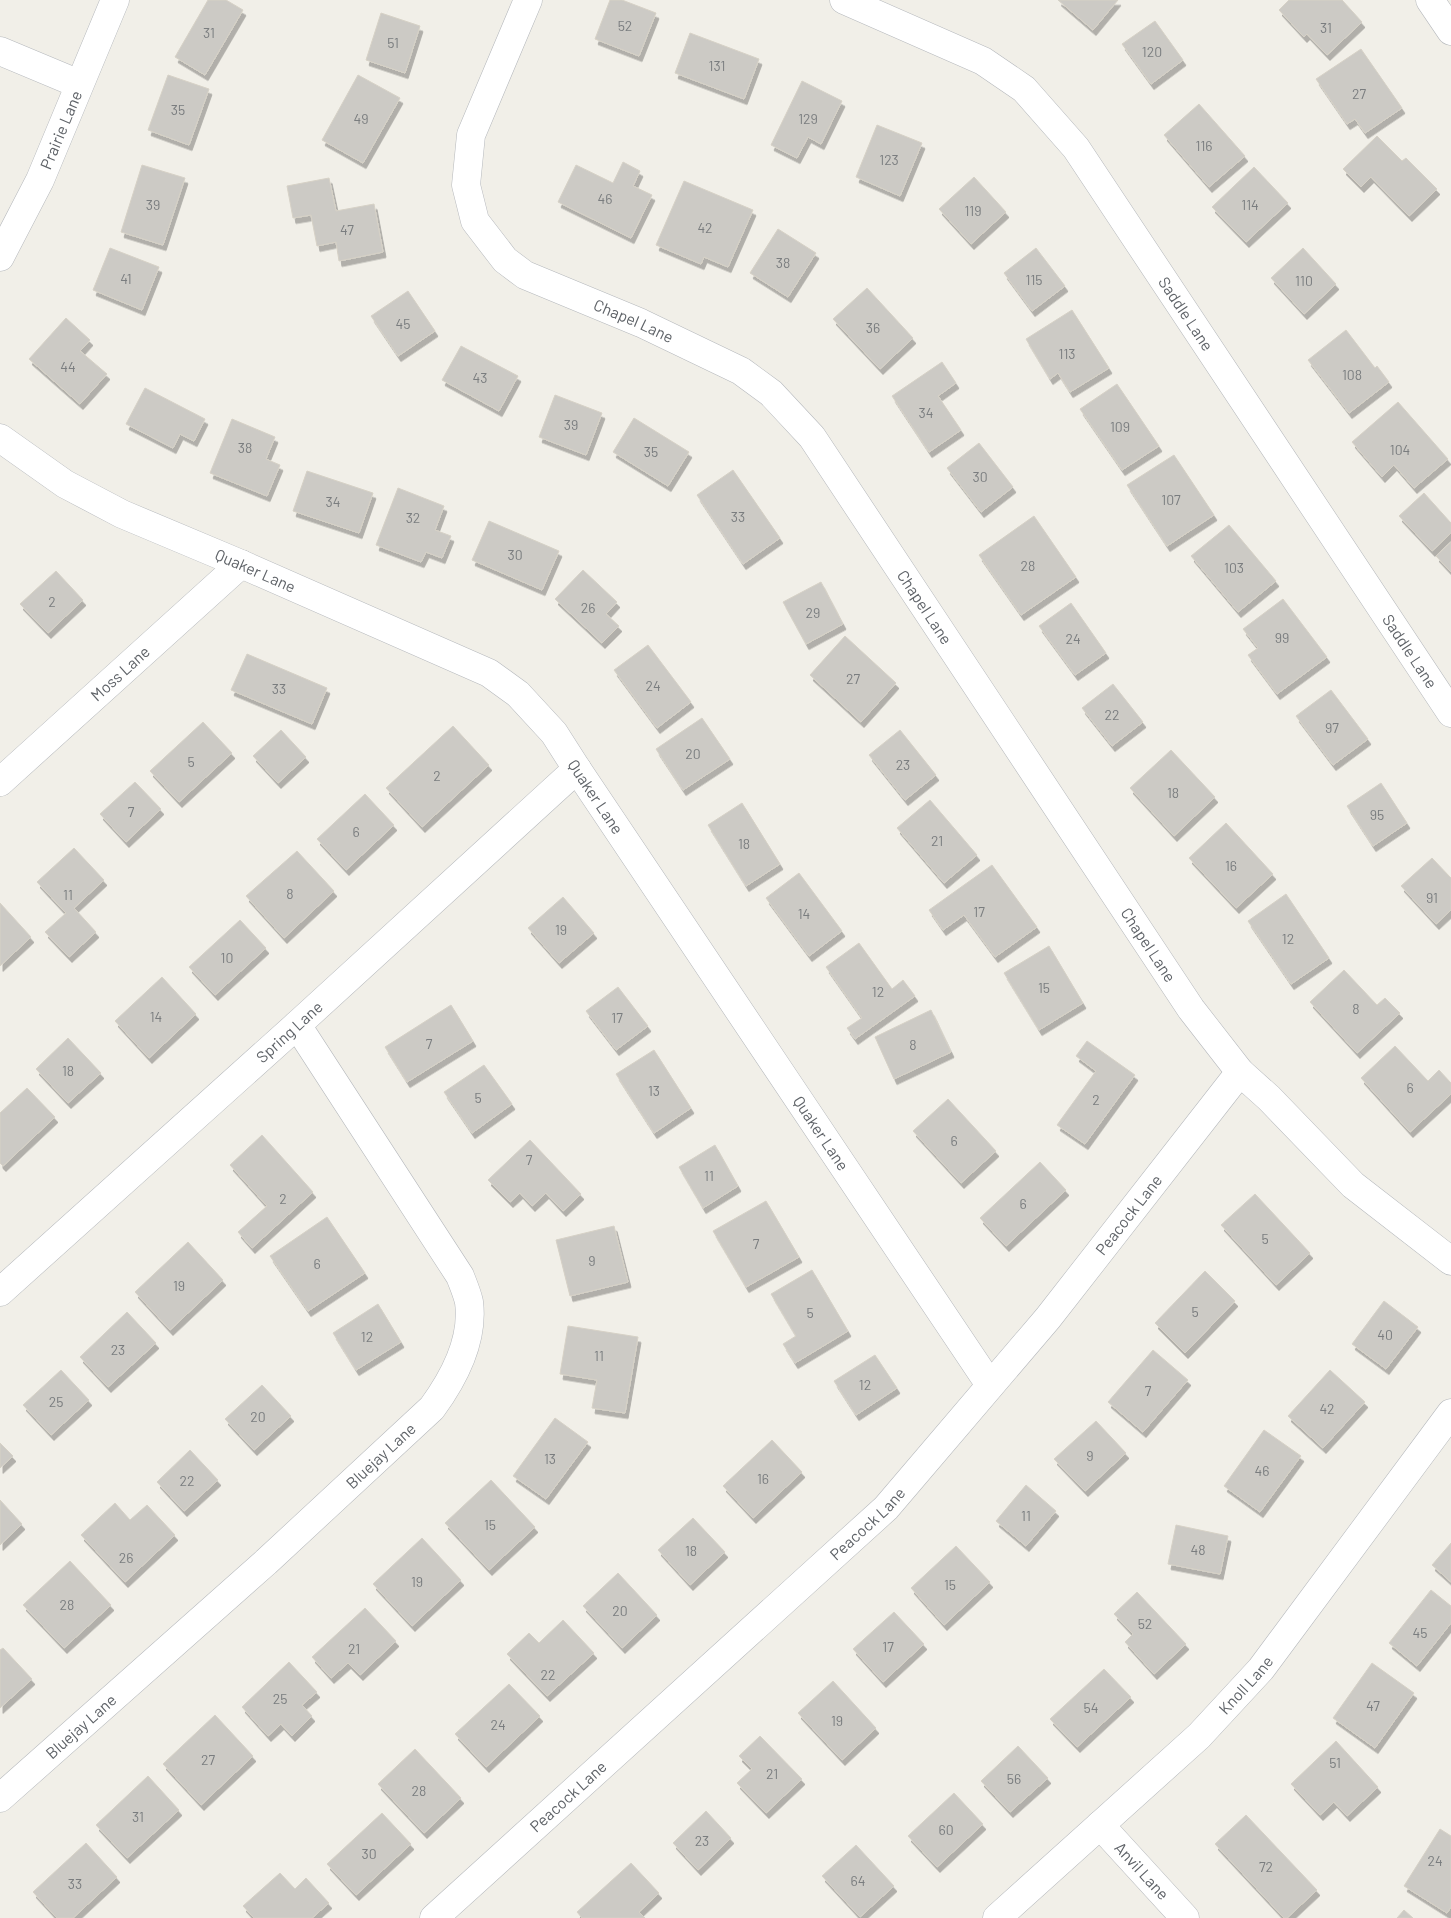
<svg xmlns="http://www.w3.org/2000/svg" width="1451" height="1918" font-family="Barlow,sans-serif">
  <defs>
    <filter id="shadow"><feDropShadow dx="3" dy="5.5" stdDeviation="0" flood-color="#0004"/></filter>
  </defs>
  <rect width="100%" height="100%" fill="#f1efe8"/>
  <g fill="#cccac5" stroke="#d6d1c6" filter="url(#shadow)">
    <polygon points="208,0 226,0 243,10 205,75 175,57"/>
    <polygon points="610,0 622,0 656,13 639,56 595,39"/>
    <polygon points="1058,0 1118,0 1093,30"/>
    <polygon points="1289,0 1342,0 1362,22 1327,55 1307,34 1304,37 1279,10"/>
    <polygon points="381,13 420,26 405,73 366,60"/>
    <polygon points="1155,21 1183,60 1151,84 1122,44"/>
    <polygon points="690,33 759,59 744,99 675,73"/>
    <polygon points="1361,49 1402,108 1365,133 1355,119 1347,124 1316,79"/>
    <polygon points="168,75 209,89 189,145 148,130"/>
    <polygon points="358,75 400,98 363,163 322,140"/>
    <polygon points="802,81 842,101 821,144 808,137 797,158 771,145"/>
    <polygon points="1199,104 1245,156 1209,187 1164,135"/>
    <polygon points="877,125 922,143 900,196 856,177"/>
    <polygon points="1377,136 1402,161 1406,158 1437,189 1409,216 1371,177 1361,187 1343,169"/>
    <polygon points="623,162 640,171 633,186 652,195 631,238 558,202 576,165 613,183"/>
    <polygon points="142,165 185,178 163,245 121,232"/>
    <polygon points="1254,167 1288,203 1246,242 1212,207"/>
    <polygon points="974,177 1006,212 971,244 939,209"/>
    <polygon points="329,178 336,211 374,204 383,252 339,261 336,242 317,246 311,215 293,218 287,186"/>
    <polygon points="684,181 753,210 728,267 704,257 701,264 656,245"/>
    <polygon points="778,229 816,253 788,297 750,273"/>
    <polygon points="110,248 159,267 142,310 93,290"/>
    <polygon points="1036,248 1065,286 1032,311 1004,273"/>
    <polygon points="1303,248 1336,284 1304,314 1271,278"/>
    <polygon points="867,288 913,338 880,369 833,319"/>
    <polygon points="408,291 435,331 398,356 371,316"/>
    <polygon points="1072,310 1109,368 1070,392 1058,373 1050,379 1026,339"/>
    <polygon points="66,318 90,340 80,351 107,374 80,404 29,359"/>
    <polygon points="1346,330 1375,368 1377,366 1389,382 1349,413 1308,360"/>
    <polygon points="461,346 518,376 499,411 442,380"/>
    <polygon points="942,362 956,383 938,396 961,430 929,452 892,396"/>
    <polygon points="1117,384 1159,446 1122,470 1080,409"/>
    <polygon points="145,388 205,419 194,441 180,434 173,448 126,424"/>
    <polygon points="555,395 602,413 586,455 539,437"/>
    <polygon points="1398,402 1448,459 1414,488 1394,465 1382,477 1352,442"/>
    <polygon points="634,418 689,452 668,486 613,452"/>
    <polygon points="232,419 275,437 266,459 280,465 267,496 210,473"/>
    <polygon points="979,443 1013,487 981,512 947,468"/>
    <polygon points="1174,455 1214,515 1167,546 1127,485"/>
    <polygon points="733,470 780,538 743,564 697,495"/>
    <polygon points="307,471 373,493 359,533 293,511"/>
    <polygon points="398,488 444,506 435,530 451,536 442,558 426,552 421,562 376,545"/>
    <polygon points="1424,493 1451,523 1451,533 1432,551 1399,516"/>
    <polygon points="1034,516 1076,577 1021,615 979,555"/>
    <polygon points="489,521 559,551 542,590 472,560"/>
    <polygon points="1229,525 1276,581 1238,612 1191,556"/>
    <polygon points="1451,542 1451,572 1436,556"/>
    <polygon points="583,570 617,602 606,614 619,626 602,643 555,599"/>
    <polygon points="56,571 83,600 48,633 20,604"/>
    <polygon points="821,582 843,624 806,644 783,602"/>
    <polygon points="1283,599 1327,657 1277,694 1248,655 1258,648 1243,629"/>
    <polygon points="1071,603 1106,653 1075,675 1039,626"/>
    <polygon points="845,636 896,683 861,722 810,675"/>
    <polygon points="648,645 691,702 657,728 614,670"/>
    <polygon points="247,654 327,688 312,724 231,690"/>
    <polygon points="1113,684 1143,722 1112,746 1082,708"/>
    <polygon points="1331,690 1368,739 1333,765 1296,716"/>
    <polygon points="702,718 730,759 683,790 656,749"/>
    <polygon points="203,722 232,753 179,802 150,771"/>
    <polygon points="453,726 489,765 422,827 386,788"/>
    <polygon points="281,730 306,757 278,783 253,756"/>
    <polygon points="900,730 936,775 905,800 869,755"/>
    <polygon points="1171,750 1215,797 1174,836 1130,788"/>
    <polygon points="135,782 161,809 126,842 100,814"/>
    <polygon points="1381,783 1407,823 1373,846 1347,806"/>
    <polygon points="365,794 394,825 346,870 317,839"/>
    <polygon points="930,800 977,855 944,883 897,828"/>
    <polygon points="742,803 780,864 746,886 708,825"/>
    <polygon points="1226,823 1273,874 1236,908 1189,858"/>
    <polygon points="74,848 104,880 74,908 96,932 69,957 45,932 66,913 37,882"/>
    <polygon points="297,851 334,891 284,938 246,896"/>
    <polygon points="1432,858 1451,878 1451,910 1436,924 1401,886"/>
    <polygon points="992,865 1037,927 995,957 964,915 943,930 929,910"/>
    <polygon points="799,873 842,931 809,956 766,898"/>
    <polygon points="1286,894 1329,958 1291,984 1248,921"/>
    <polygon points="563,897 594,933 559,963 528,928"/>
    <polygon points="0,903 31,937 0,966"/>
    <polygon points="240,920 266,948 215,995 189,967"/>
    <polygon points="859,943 892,989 903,980 915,996 855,1039 847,1028 862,1018 826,967"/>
    <polygon points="1049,946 1083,1003 1039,1030 1004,973"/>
    <polygon points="1344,970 1377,1005 1385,998 1400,1013 1357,1053 1310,1002"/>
    <polygon points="162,977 196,1014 149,1058 115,1021"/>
    <polygon points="618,987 648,1026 616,1050 586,1011"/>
    <polygon points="451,1005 473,1041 407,1082 385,1047"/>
    <polygon points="931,1010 951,1052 894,1079 875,1037"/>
    <polygon points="68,1038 101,1073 68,1103 36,1069"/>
    <polygon points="1087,1041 1135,1075 1085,1144 1057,1125 1096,1071 1076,1056"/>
    <polygon points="1395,1046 1428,1081 1439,1070 1451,1083 1451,1094 1410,1132 1361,1078"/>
    <polygon points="654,1050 691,1108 654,1133 616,1074"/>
    <polygon points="484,1065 512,1104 472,1133 444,1092"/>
    <polygon points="27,1088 55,1117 3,1166 0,1163 0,1113"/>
    <polygon points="948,1099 996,1151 961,1183 913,1131"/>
    <polygon points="262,1135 313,1192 252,1248 238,1232 267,1206 230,1165"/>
    <polygon points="530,1140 581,1194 563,1211 546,1193 532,1206 520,1193 510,1202 488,1180"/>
    <polygon points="715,1145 738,1186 703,1208 679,1167"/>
    <polygon points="1040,1162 1066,1190 1006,1246 980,1218"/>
    <polygon points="1255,1194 1310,1253 1276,1285 1221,1225"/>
    <polygon points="766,1201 799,1257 746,1287 713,1231"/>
    <polygon points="327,1217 365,1273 308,1311 270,1256"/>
    <polygon points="614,1226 628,1282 570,1296 556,1240"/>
    <polygon points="188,1242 223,1280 170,1330 135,1292"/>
    <polygon points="812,1270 848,1331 795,1363 783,1344 796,1336 771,1294"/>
    <polygon points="1205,1271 1235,1301 1185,1353 1155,1323"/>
    <polygon points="1384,1301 1418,1327 1386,1369 1352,1344"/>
    <polygon points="378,1304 401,1342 356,1370 333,1333"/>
    <polygon points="127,1312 156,1343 108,1387 80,1357"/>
    <polygon points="568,1326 638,1337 625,1413 592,1408 597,1380 560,1374"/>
    <polygon points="1153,1350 1188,1380 1143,1432 1108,1402"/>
    <polygon points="875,1355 897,1388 856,1415 834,1381"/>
    <polygon points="61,1370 89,1400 51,1435 23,1405"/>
    <polygon points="1330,1370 1365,1402 1323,1448 1288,1416"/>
    <polygon points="262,1385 291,1416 254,1450 225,1419"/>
    <polygon points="555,1418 588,1442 546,1499 513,1476"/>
    <polygon points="1096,1421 1126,1453 1085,1491 1054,1459"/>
    <polygon points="1264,1430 1301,1456 1260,1512 1224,1486"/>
    <polygon points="772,1440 802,1472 753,1518 723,1486"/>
    <polygon points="0,1443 13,1456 0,1468"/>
    <polygon points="190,1450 218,1480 184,1511 157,1482"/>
    <polygon points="491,1480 535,1527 489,1570 445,1523"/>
    <polygon points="1026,1485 1056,1511 1026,1546 996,1521"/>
    <polygon points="0,1500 22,1524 0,1545"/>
    <polygon points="115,1503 130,1520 147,1505 175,1535 125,1582 81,1535"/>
    <polygon points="693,1518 725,1552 690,1585 658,1550"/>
    <polygon points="1176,1525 1228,1536 1220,1574 1168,1564"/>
    <polygon points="422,1538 461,1580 412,1626 373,1584"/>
    <polygon points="1451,1543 1451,1582 1432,1565"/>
    <polygon points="956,1546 990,1582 944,1625 911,1588"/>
    <polygon points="70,1561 111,1605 64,1648 23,1605"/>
    <polygon points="618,1573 657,1615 622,1648 583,1606"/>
    <polygon points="1431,1590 1451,1606 1451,1623 1417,1666 1389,1643"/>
    <polygon points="1137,1592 1186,1644 1154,1674 1125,1642 1133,1634 1114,1614"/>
    <polygon points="365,1608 396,1641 360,1675 348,1663 331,1678 312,1657"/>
    <polygon points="894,1612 924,1644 883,1682 853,1649"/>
    <polygon points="563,1620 594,1653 547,1696 507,1654 529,1633 539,1643"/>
    <polygon points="3,1648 32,1679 0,1708 0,1650"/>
    <polygon points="289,1662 317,1692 302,1705 312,1716 292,1736 281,1724 268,1736 242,1707"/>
    <polygon points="1372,1663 1414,1693 1375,1748 1333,1718"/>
    <polygon points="1104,1669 1131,1697 1077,1747 1050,1719"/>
    <polygon points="833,1681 876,1728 842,1760 798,1713"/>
    <polygon points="509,1684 540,1716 486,1767 455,1734"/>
    <polygon points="215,1715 253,1756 201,1805 163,1764"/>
    <polygon points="760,1736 802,1779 766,1813 737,1783 752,1769 739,1756"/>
    <polygon points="1336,1741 1378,1787 1347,1816 1334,1802 1320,1815 1291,1784"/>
    <polygon points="1018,1746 1048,1778 1010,1812 981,1781"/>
    <polygon points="415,1749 461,1798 424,1833 378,1784"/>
    <polygon points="148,1776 179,1810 127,1858 96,1825"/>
    <polygon points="954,1793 983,1824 937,1867 908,1836"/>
    <polygon points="706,1811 731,1838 698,1870 673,1843"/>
    <polygon points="382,1813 411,1844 356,1895 327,1864"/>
    <polygon points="1246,1815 1317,1890 1287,1918 1284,1918 1215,1844"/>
    <polygon points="1440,1829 1451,1836 1451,1907 1447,1913 1404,1886"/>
    <polygon points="86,1843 117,1877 73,1918 57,1918 33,1892"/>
    <polygon points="856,1845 894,1886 860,1917 822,1876"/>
    <polygon points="631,1863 659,1893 639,1912 645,1918 582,1918 577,1912"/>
    <polygon points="280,1873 295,1889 306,1878 329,1903 312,1918 254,1918 243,1906"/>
    <polygon points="1404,1910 1413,1918 1397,1918"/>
  </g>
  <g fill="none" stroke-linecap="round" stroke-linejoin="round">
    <g stroke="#b5b8bc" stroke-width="29">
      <g id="minor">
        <path id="s1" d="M528,0L471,135L466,185L475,221L505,260L525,275L641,323L741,371L771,393L812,437L1191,1009L1240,1072L1269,1098L1353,1185L1451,1261"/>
        <path id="s2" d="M844,0L983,61L1024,89L1076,148L1451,713"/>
        <polyline points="1430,0 1451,31"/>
        <polyline points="0,51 79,84"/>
        <path id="s3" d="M0,257L40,180L115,0"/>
        <path id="s4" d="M0,438L65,484L122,514L241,564L489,673L518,694L554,733L577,769L990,1385"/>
        <path id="s5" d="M0,782L241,564"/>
        <path id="s6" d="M0,1292L297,1025L577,769"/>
        <path id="s7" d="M0,1798L266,1562L432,1408C454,1378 474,1340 469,1302C467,1293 463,1284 460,1276L297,1025"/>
        <path id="s8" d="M1100,1825L1185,1918"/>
        <path id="s9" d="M434,1918L886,1508L1048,1318L1240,1072"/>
        <path id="s10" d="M997,1918L1199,1736L1261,1669L1451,1413"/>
      </g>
    </g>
    <use href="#minor" stroke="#fff" stroke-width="28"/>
  </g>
  <g text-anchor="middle" stroke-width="4" stroke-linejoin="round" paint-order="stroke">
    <g font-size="14" fill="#7a7d7f">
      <text x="625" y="31">52</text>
      <text x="1326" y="33">31</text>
      <text x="209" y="38">31</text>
      <text x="393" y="48">51</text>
      <text x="1152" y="57">120</text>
      <text x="717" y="71">131</text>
      <text x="1359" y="99">27</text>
      <text x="178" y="115">35</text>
      <text x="361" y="124">49</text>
      <text x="808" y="124">129</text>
      <text x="1204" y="151">116</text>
      <text x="889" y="165">123</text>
      <text x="605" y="204">46</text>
      <text x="153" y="210">39</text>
      <text x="1250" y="210">114</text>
      <text x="973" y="216">119</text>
      <text x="705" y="233">42</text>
      <text x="347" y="235">47</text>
      <text x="783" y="268">38</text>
      <text x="126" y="284">41</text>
      <text x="1034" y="285">115</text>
      <text x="1304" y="286">110</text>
      <text x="403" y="329">45</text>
      <text x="873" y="333">36</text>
      <text x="1067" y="359">113</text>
      <text x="68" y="372">44</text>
      <text x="1352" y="380">108</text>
      <text x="480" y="383">43</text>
      <text x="926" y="418">34</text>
      <text x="571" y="430">39</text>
      <text x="1120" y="432">109</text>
      <text x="245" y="453">38</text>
      <text x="1400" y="455">104</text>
      <text x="651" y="457">35</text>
      <text x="980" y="482">30</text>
      <text x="1171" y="505">107</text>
      <text x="333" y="507">34</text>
      <text x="738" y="522">33</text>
      <text x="413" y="523">32</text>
      <text x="515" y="560">30</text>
      <text x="1028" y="571">28</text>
      <text x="1234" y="573">103</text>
      <text x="52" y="607">2</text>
      <text x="588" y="613">26</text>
      <text x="813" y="618">29</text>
      <text x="1282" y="643">99</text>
      <text x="1073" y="644">24</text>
      <text x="853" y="684">27</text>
      <text x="653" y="691">24</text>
      <text x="279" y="694">33</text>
      <text x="1112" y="720">22</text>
      <text x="1332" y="733">97</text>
      <text x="693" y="759">20</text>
      <text x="191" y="767">5</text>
      <text x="903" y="770">23</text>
      <text x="437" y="781">2</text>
      <text x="1173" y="798">18</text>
      <text x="131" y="817">7</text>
      <text x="1377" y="820">95</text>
      <text x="356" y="837">6</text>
      <text x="937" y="846">21</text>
      <text x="744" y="849">18</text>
      <text x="1231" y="871">16</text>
      <text x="290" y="899">8</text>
      <text x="68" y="900">11</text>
      <text x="1432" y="903">91</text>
      <text x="979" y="917">17</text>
      <text x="804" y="919">14</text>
      <text x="561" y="935">19</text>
      <text x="1288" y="944">12</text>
      <text x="227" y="963">10</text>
      <text x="1044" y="993">15</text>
      <text x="878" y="997">12</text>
      <text x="1356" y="1014">8</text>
      <text x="156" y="1022">14</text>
      <text x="617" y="1023">17</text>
      <text x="429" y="1049">7</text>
      <text x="913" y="1050">8</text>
      <text x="68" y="1076">18</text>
      <text x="1410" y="1093">6</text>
      <text x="654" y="1096">13</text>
      <text x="478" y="1103">5</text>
      <text x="1096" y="1105">2</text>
      <text x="954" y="1146">6</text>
      <text x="529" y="1165">7</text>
      <text x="709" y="1181">11</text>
      <text x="283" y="1204">2</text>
      <text x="1023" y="1209">6</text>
      <text x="1265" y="1244">5</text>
      <text x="756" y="1249">7</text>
      <text x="592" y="1266">9</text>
      <text x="317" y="1269">6</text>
      <text x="179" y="1291">19</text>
      <text x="1195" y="1317">5</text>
      <text x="810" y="1318">5</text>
      <text x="1385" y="1340">40</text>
      <text x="367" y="1342">12</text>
      <text x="118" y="1355">23</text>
      <text x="599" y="1361">11</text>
      <text x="865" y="1390">12</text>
      <text x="1148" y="1396">7</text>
      <text x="56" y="1407">25</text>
      <text x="1327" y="1414">42</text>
      <text x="258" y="1422">20</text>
      <text x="1090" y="1461">9</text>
      <text x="550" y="1464">13</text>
      <text x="1262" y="1476">46</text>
      <text x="763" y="1484">16</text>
      <text x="187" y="1486">22</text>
      <text x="1026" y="1521">11</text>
      <text x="490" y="1530">15</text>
      <text x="1198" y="1555">48</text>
      <text x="691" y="1556">18</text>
      <text x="126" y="1563">26</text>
      <text x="417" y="1587">19</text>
      <text x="950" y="1590">15</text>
      <text x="67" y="1610">28</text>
      <text x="620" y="1616">20</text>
      <text x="1145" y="1629">52</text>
      <text x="1420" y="1638">45</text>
      <text x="888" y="1652">17</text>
      <text x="354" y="1654">21</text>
      <text x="548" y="1680">22</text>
      <text x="280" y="1704">25</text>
      <text x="1373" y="1711">47</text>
      <text x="1091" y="1713">54</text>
      <text x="837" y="1726">19</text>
      <text x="498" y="1730">24</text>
      <text x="208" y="1765">27</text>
      <text x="1335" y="1768">51</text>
      <text x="772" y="1779">21</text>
      <text x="1014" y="1784">56</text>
      <text x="419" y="1796">28</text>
      <text x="138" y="1822">31</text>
      <text x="946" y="1835">60</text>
      <text x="702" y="1846">23</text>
      <text x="369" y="1859">30</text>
      <text x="1435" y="1866">24</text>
      <text x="1266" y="1872">72</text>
      <text x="858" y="1886">64</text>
      <text x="75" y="1889">33</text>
    </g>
    <g font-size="16" fill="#5f6368" stroke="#fff">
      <text dy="6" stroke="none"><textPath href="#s3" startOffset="141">Prairie Lane</textPath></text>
      <text dy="6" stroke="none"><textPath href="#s2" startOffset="479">Saddle Lane</textPath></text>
      <text dy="6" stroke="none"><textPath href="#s1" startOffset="426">Chapel Lane</textPath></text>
      <text dy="6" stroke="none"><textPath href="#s4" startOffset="289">Quaker Lane</textPath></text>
      <text dy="6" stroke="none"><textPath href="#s1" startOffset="846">Chapel Lane</textPath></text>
      <text dy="6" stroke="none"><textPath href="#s2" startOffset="884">Saddle Lane</textPath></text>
      <text dy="6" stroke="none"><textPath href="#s5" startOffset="162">Moss Lane</textPath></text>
      <text dy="6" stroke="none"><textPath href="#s4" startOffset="709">Quaker Lane</textPath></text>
      <text dy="6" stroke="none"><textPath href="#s1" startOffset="1251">Chapel Lane</textPath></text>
      <text dy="6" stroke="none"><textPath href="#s6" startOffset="389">Spring Lane</textPath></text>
      <text dy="6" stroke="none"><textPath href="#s4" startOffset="1114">Quaker Lane</textPath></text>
      <text dy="6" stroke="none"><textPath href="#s9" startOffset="991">Peacock Lane</textPath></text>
      <text dy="6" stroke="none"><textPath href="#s7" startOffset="512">Bluejay Lane</textPath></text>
      <text dy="6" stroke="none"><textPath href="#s9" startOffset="586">Peacock Lane</textPath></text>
      <text dy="6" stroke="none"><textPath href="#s10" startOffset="341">Knoll Lane</textPath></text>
      <text dy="6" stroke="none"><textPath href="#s7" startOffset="108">Bluejay Lane</textPath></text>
      <text dy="6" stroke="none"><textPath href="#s9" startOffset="181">Peacock Lane</textPath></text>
      <text dy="6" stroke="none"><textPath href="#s8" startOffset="62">Anvil Lane</textPath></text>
    </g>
  </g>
</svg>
